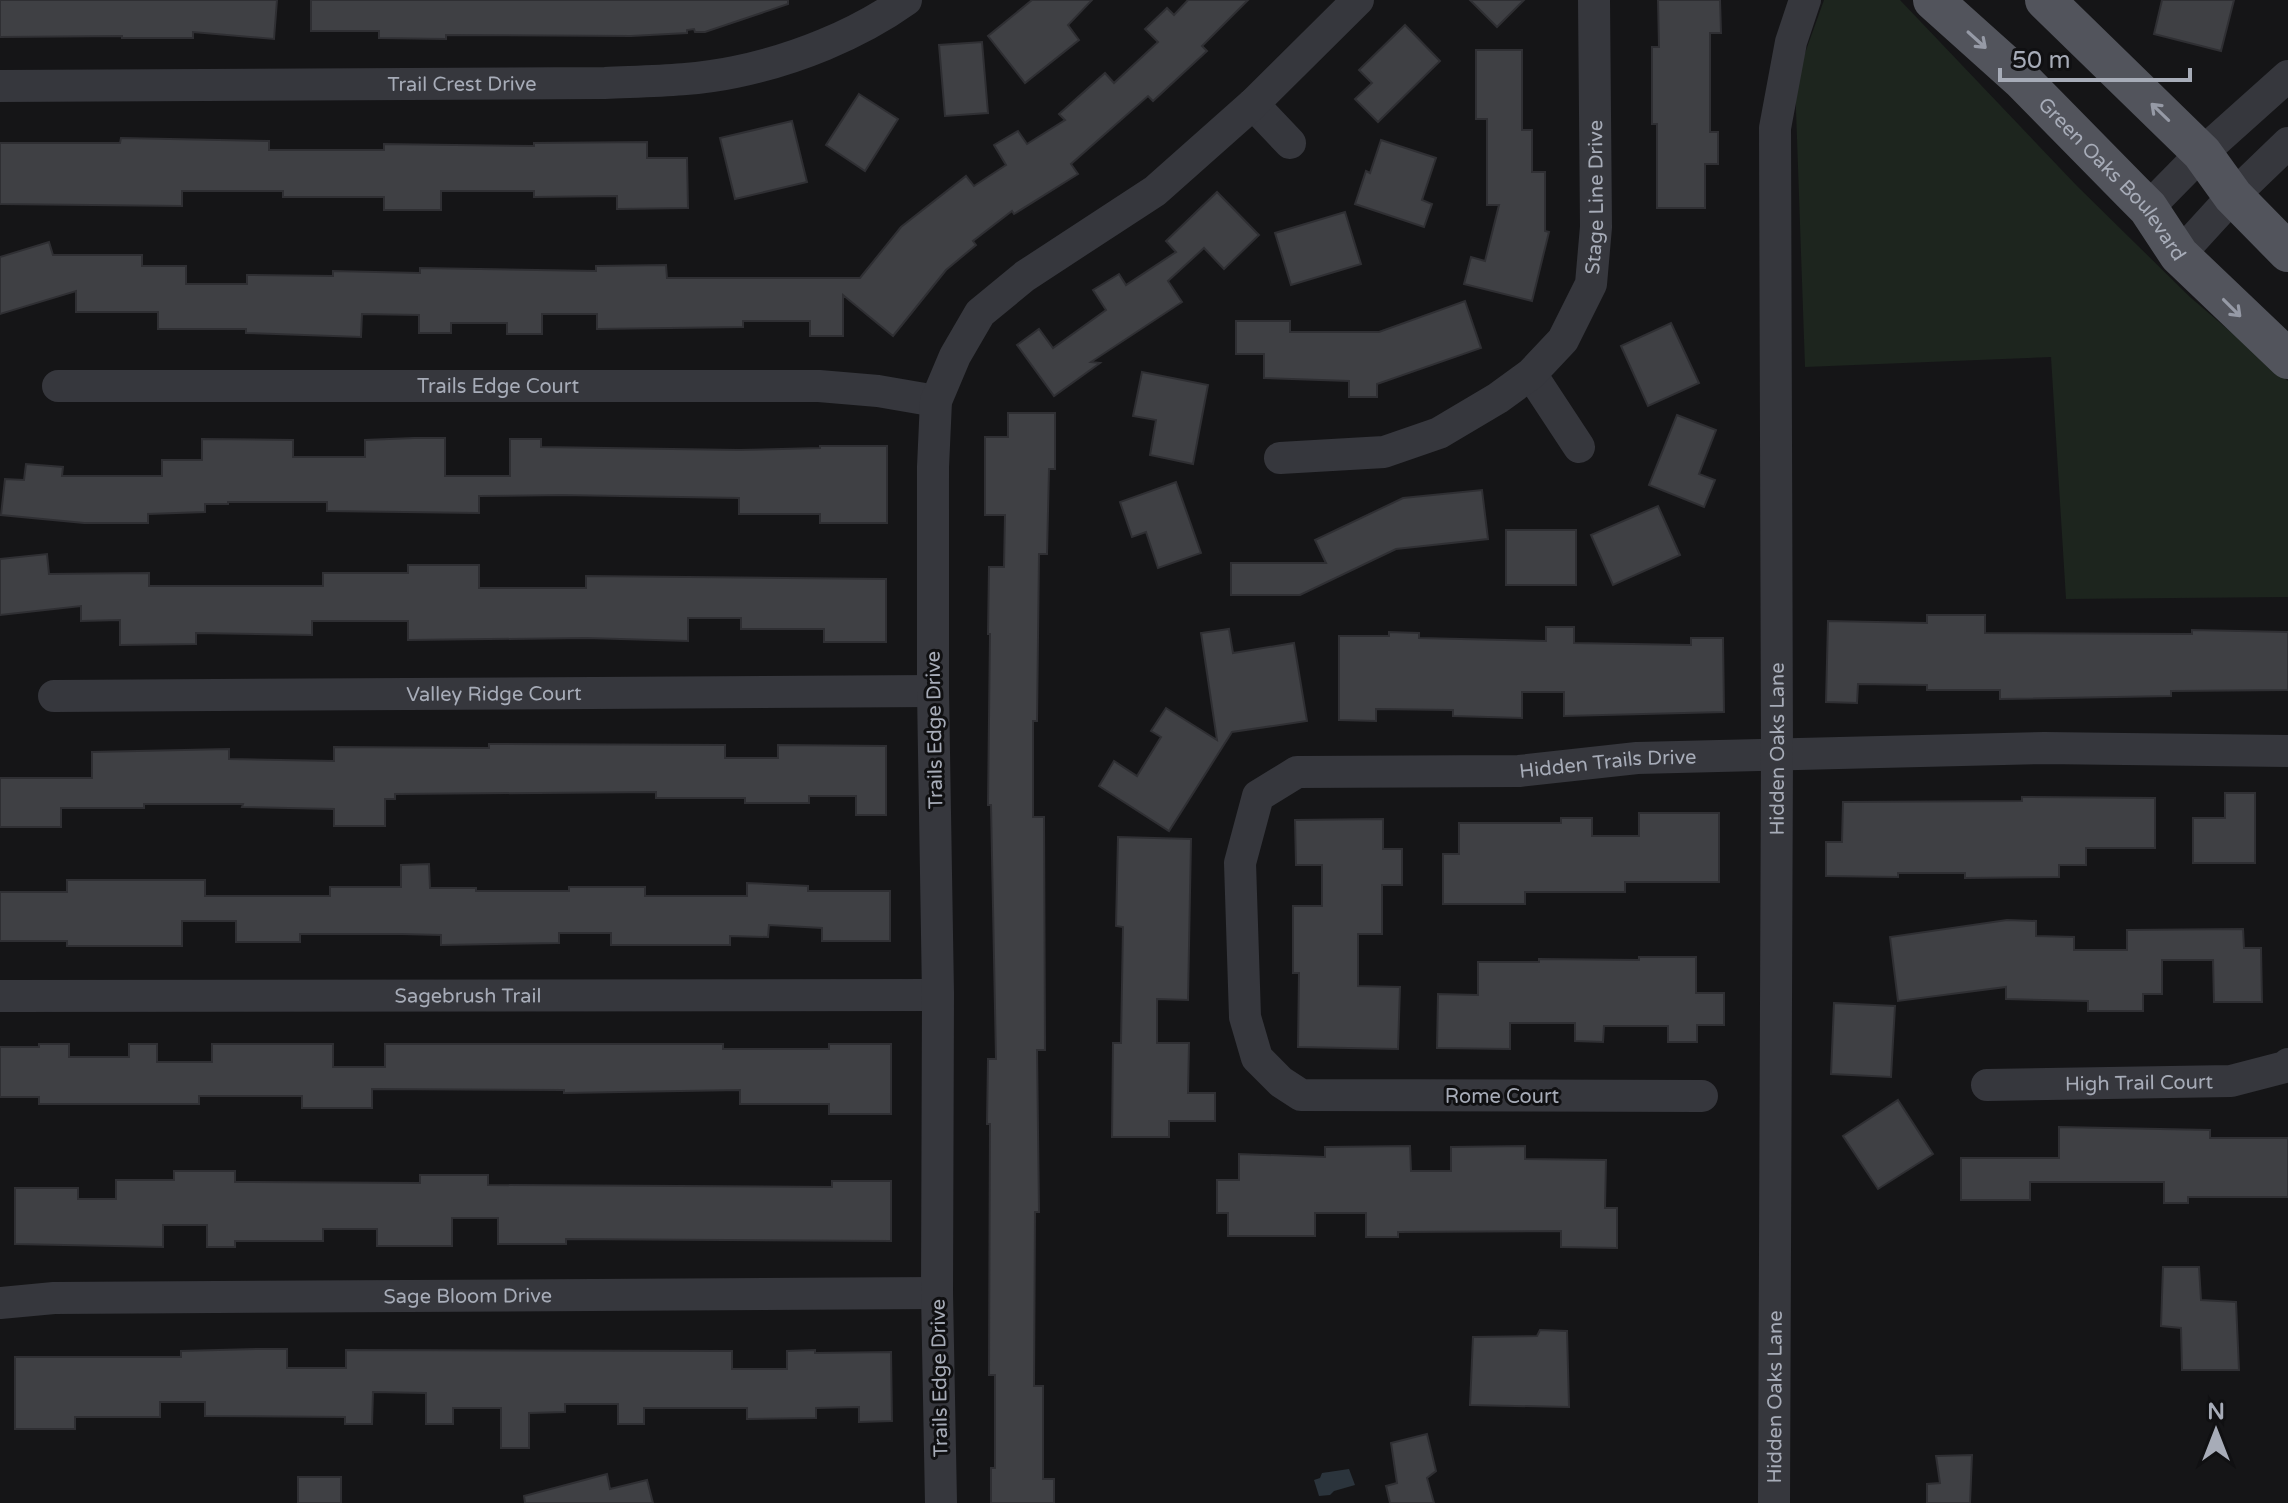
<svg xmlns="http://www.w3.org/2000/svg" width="2288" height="1503" font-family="'Varela Round',sans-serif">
  <rect width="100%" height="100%" fill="#151517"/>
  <polygon fill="#1d251e" points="1824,0 1900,0 2077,186 2190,297 2288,381 2288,597 2066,599 2051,357 1805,367 1795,81"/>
  <polygon fill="#2b343c" points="1349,1469 1355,1485 1334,1491 1330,1495 1319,1496 1314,1480 1320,1478 1322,1473"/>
  <g fill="#3f4044" stroke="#2f2f33" stroke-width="2">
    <polygon points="0,0 277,0 274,39 193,32 193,38 122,38 122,36 0,37"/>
    <polygon points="311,0 788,0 788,4 705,32 695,32 694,29 687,30 687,33 631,36 446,35 446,39 379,38 379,31 311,31"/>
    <polygon points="1032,0 1092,0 1068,25 1079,40 1025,83 988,36"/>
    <polygon points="1188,0 1248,0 1202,46 1207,51 1153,101 1148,96 1071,164 1078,174 1014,214 1012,211 973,241 976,245 946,270 893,336 843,295 843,336 810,336 810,321 743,321 743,327 597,329 597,314 542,314 542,334 507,334 507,323 451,323 451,333 419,333 419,315 362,314 361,337 246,333 246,329 158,329 158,312 76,312 76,291 0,314 0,257 49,242 53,255 142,255 142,266 186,266 186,284 247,284 247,275 333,276 333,271 420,273 420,268 596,271 596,266 666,265 667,278 860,278 901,227 966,176 974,186 1006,165 994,145 1018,131 1027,144 1065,120 1059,114 1105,73 1114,83 1158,42 1145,29 1167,8 1174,15"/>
    <polygon points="1470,0 1524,0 1497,27"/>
    <polygon points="1658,0 1720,0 1721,33 1710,33 1710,132 1718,132 1718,164 1705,164 1705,208 1657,208 1657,124 1652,124 1652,47 1659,47"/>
    <polygon points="2162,0 2234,0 2221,51 2154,34"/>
    <polygon points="1405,25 1440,61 1378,122 1355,99 1372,83 1359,70"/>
    <polygon points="982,42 988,113 945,116 939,45"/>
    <polygon points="1476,50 1522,50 1522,130 1532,130 1532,172 1545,172 1545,231 1549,232 1532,301 1464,284 1471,257 1485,261 1499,205 1487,205 1487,119 1476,119"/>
    <polygon points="859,94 898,119 865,171 826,145"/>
    <polygon points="792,121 807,182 735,199 720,138"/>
    <polygon points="121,138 269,141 269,150 384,150 384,144 534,146 534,143 647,142 647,158 687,158 688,208 617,209 617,196 534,197 534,191 441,191 441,210 384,210 384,197 283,197 283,191 182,191 182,206 0,204 0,143 120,143"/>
    <polygon points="1381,140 1436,158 1422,200 1432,204 1424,227 1355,204 1366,171 1370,173"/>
    <polygon points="1217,192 1259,235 1224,269 1204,248 1168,281 1182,302 1091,362 1100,363 1054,396 1017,345 1039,329 1053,348 1106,310 1093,290 1119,274 1126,285 1176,252 1166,241"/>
    <polygon points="1345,212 1361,264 1291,285 1275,233"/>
    <polygon points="1465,301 1481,348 1377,384 1377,397 1349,397 1349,381 1264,378 1264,354 1236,354 1236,321 1290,321 1290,332 1379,332"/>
    <polygon points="1671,323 1699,383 1648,406 1621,346"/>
    <polygon points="1142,372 1208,385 1193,464 1150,455 1156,420 1133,416"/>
    <polygon points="1008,413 1055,413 1055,469 1049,469 1047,554 1039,554 1037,721 1033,721 1033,817 1044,817 1045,1050 1037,1050 1039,1212 1035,1212 1034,1386 1043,1386 1043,1479 1054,1479 1054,1503 991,1503 991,1468 995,1468 995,1375 989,1375 990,1124 987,1124 988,1059 996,1059 991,805 988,805 990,634 988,634 989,567 1004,567 1005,515 985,515 985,437 1008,437"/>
    <polygon points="1677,415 1716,430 1699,474 1715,480 1704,507 1649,485"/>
    <polygon points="414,438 445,438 445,476 510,476 510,439 541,439 541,447 739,450 820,448 820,446 887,446 887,523 820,523 820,514 739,514 739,498 562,495 479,496 479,513 327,511 327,502 228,502 228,504 205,504 205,512 148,514 148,523 84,523 1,515 5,479 24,480 26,464 63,467 62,476 162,476 162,460 202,460 202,439 293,440 293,457 365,457 365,440"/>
    <polygon points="1176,482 1201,553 1158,568 1146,532 1132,537 1120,502"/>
    <polygon points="1482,490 1488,539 1396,549 1300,595 1231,595 1231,563 1326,563 1315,540 1403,498"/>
    <polygon points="1658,506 1680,555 1613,585 1591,535"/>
    <rect x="1506" y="530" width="70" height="55"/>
    <polygon points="47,554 49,574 149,573 149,586 323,586 323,573 408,573 408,565 479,565 479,588 586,588 586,576 886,579 886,642 824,642 824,629 741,629 741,618 688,618 688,641 586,638 408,640 408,621 312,621 312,635 196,633 196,644 120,645 120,620 81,621 81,606 0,615 0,559"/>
    <polygon points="1927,615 1985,615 1985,633 2192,634 2192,630 2288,632 2288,690 2171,691 2171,696 2000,699 2000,690 1927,690 1927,685 1858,684 1857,703 1826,702 1828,621 1927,623"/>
    <polygon points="1546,627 1574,627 1574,643 1691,645 1691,638 1723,638 1724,712 1564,716 1564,692 1522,692 1522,718 1453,716 1453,710 1376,709 1376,721 1339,720 1339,636 1389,636 1389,632 1419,633 1419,638 1546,641"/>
    <polygon points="1229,629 1233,653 1294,643 1307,721 1232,732 1169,831 1099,786 1114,761 1137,776 1161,737 1151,731 1166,708 1217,740 1201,633"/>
    <polygon points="489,744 725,745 725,758 778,758 778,745 886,746 886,815 856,815 856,796 809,796 809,803 745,803 745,798 656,798 656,792 395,794 395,799 385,799 385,826 334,826 334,809 242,807 243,804 144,804 144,808 61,808 61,827 0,827 0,778 92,778 92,752 229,749 229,759 334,761 334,747 489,748"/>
    <polygon points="2225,793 2255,793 2255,863 2193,863 2193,818 2225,818"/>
    <polygon points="2022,797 2155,798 2155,848 2086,848 2086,865 2059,865 2059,877 1965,878 1965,873 1898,873 1898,877 1826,876 1826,842 1842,842 1843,802 2022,801"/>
    <polygon points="1639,813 1719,813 1719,882 1625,882 1625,892 1525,892 1525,904 1443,904 1443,854 1459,854 1459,823 1561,823 1561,818 1592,818 1592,836 1639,836"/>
    <polygon points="1383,819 1383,849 1402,849 1402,885 1382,885 1382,934 1358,934 1358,986 1400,987 1398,1049 1298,1047 1299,973 1293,973 1293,906 1322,906 1322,865 1296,865 1295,820"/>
    <polygon points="1118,837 1191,839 1188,1000 1157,999 1157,1043 1189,1043 1188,1093 1215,1093 1215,1121 1169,1121 1169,1137 1112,1137 1113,1043 1121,1043 1123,927 1116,926"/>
    <polygon points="429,864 430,888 476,888 476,891 569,891 569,887 645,887 645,896 747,896 747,883 808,886 808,891 890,891 890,941 822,941 822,928 769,925 768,937 730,936 730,945 611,945 611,933 559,933 559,943 441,945 441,935 402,934 300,934 300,942 236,942 236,921 182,921 182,946 67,946 67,941 0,941 0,892 67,892 67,880 205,880 205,896 330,896 330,887 401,887 401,865"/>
    <polygon points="2007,920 2036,921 2036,936 2074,937 2074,950 2127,950 2127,930 2243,929 2244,948 2261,948 2262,1002 2214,1002 2213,960 2162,960 2162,994 2143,994 2143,1011 2088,1011 2088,1001 2006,999 2006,987 1898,1001 1890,937"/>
    <polygon points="1639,957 1696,957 1696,993 1724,993 1724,1025 1697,1025 1697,1042 1668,1042 1668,1026 1604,1026 1603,1042 1575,1041 1575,1023 1510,1023 1510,1049 1437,1048 1438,994 1478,995 1478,962 1539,962 1539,959 1639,960"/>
    <polygon points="1834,1003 1895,1006 1891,1077 1831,1074"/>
    <polygon points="39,1044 69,1044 69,1057 129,1057 129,1044 157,1044 157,1062 212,1062 212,1044 333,1044 333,1067 385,1067 385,1044 723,1044 723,1049 829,1049 829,1044 891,1044 891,1114 829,1114 829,1104 740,1104 740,1090 564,1093 564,1090 372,1089 372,1108 302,1108 302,1096 199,1096 199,1104 39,1104 39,1097 0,1097 0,1047 39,1047"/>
    <polygon points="1898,1100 1933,1154 1878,1189 1843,1136"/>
    <polygon points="2059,1127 2210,1130 2210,1138 2288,1138 2288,1197 2188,1197 2188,1203 2164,1203 2164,1182 2030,1182 2030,1200 1961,1200 1961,1158 2059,1158"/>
    <polygon points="1410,1146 1411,1171 1451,1171 1451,1147 1525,1146 1525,1159 1606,1160 1605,1208 1617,1208 1617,1248 1561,1247 1561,1231 1398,1232 1398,1237 1366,1237 1366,1213 1315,1213 1315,1236 1228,1236 1228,1213 1217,1213 1217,1180 1239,1180 1239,1154 1325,1157 1325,1147"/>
    <polygon points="174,1171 235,1171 235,1182 420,1183 420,1175 488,1175 488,1185 832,1187 832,1181 891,1181 891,1241 566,1239 566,1244 498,1244 498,1218 452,1218 452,1246 377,1246 377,1229 323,1229 323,1241 235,1241 235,1247 207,1247 207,1225 163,1225 163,1247 15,1244 15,1188 78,1188 78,1199 116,1199 116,1180 174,1180"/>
    <polygon points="2163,1267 2199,1267 2201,1300 2236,1302 2239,1370 2182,1370 2181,1328 2161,1326"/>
    <polygon points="1540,1330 1567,1331 1569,1407 1470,1405 1473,1337 1537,1336"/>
    <polygon points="257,1349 287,1349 287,1368 346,1368 346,1350 732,1351 732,1369 787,1369 787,1351 815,1350 815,1353 891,1352 892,1421 859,1422 859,1407 816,1408 816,1418 747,1419 747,1408 644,1408 644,1424 618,1424 618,1404 565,1404 565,1412 529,1413 529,1448 501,1448 501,1408 453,1408 453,1424 426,1424 426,1393 373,1392 372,1424 345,1424 345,1417 205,1416 205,1402 160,1402 160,1417 75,1417 75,1429 15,1429 15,1357 181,1357 181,1351"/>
    <polygon points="1427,1434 1436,1471 1427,1478 1434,1503 1390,1503 1386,1486 1397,1483 1391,1443"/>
    <polygon points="1972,1455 1970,1503 1927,1503 1927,1484 1940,1483 1936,1456"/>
    <polygon points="607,1474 610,1489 647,1480 653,1503 525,1503 524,1496"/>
    <rect x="298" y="1477" width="43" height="26"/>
  </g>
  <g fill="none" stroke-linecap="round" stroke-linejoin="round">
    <g stroke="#36373d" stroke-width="32">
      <path id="s1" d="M0,86L605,83C648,81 693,81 735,72C794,60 857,35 906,0"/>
      <polyline points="1253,104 1290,143"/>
      <polyline points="2148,208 2202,153 2288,76"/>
      <polyline points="2179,255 2233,196 2288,143"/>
      <polyline points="1531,374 1579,447"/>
      <path id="s2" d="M58,386H819L878,391L936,401"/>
      <path id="s3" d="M1280,458L1384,452L1439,433L1498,398L1531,374L1563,340L1591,284L1596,227L1594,0"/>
      <path id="s4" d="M54,696L933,691"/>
      <path id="s5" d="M0,996L938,995"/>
      <path id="s6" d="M1987,1085L2231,1081L2285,1067L2288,1064"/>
      <path id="s7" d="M1702,1096L1301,1095L1281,1082L1257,1058L1245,1017L1240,863L1258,796L1297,772L1519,771L1637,758L2044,748L2288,751"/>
      <path id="s8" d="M0,1303L54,1298L937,1293"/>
      <polyline points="941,1503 937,1293 938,995 933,691 933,467 936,401 955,356 980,313 1025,276 1155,191 1253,104 1358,0"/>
      <path id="s9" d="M1774,1503L1777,754L1775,128L1791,42L1805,0"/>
    </g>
    <g stroke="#52545c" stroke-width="40">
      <path id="s10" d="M1933,0L2021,79L2132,192L2148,208L2179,255L2288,359"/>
      <polyline points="2045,0 2202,153 2233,196 2288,252"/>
    </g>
  </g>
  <defs><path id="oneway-shaft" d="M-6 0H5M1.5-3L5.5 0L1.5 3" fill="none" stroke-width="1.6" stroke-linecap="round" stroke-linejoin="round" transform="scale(2)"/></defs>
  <g stroke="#969aa6">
    <use href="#oneway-shaft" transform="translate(1977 40) rotate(42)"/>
    <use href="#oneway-shaft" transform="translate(2160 112) rotate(-136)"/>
    <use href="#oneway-shaft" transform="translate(2232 308) rotate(45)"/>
  </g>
  <g text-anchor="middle" stroke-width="6" stroke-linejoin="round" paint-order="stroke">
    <g font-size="20" fill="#a7acb8" stroke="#101012">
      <text dy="7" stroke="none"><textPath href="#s1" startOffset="462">Trail Crest Drive</textPath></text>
      <text dy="7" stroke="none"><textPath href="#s10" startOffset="254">Green Oaks Boulevard</textPath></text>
      <text dy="7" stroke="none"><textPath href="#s3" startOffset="468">Stage Line Drive</textPath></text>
      <text dy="7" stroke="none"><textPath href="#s2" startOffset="440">Trails Edge Court</textPath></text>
      <text dy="7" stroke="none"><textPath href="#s4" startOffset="440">Valley Ridge Court</textPath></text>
      <text transform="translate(934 730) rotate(-91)" y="7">Trails Edge Drive</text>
      <text dy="7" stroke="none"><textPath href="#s9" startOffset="754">Hidden Oaks Lane</textPath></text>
      <text dy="7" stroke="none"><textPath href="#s7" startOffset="1082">Hidden Trails Drive</textPath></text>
      <text dy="7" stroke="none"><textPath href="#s5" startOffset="468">Sagebrush Trail</textPath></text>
      <text dy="7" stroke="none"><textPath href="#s6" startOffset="152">High Trail Court</textPath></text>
      <text x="1502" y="1103">Rome Court</text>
      <text dy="7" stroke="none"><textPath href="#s8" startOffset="468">Sage Bloom Drive</textPath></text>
      <text transform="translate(939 1378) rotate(-91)" y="7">Trails Edge Drive</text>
      <text dy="7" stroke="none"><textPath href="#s9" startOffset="106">Hidden Oaks Lane</textPath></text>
    </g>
  </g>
  <g transform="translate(2216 1431)" stroke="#101012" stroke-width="6" paint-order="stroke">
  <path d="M0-6L14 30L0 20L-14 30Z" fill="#a7acb8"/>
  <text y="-12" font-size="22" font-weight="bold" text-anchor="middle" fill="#a7acb8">N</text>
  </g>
  <path d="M2000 68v12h190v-12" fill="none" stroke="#a7acb8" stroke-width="4"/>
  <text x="2012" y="68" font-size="24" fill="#a7acb8" stroke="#101012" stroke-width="6" paint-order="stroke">50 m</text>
</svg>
